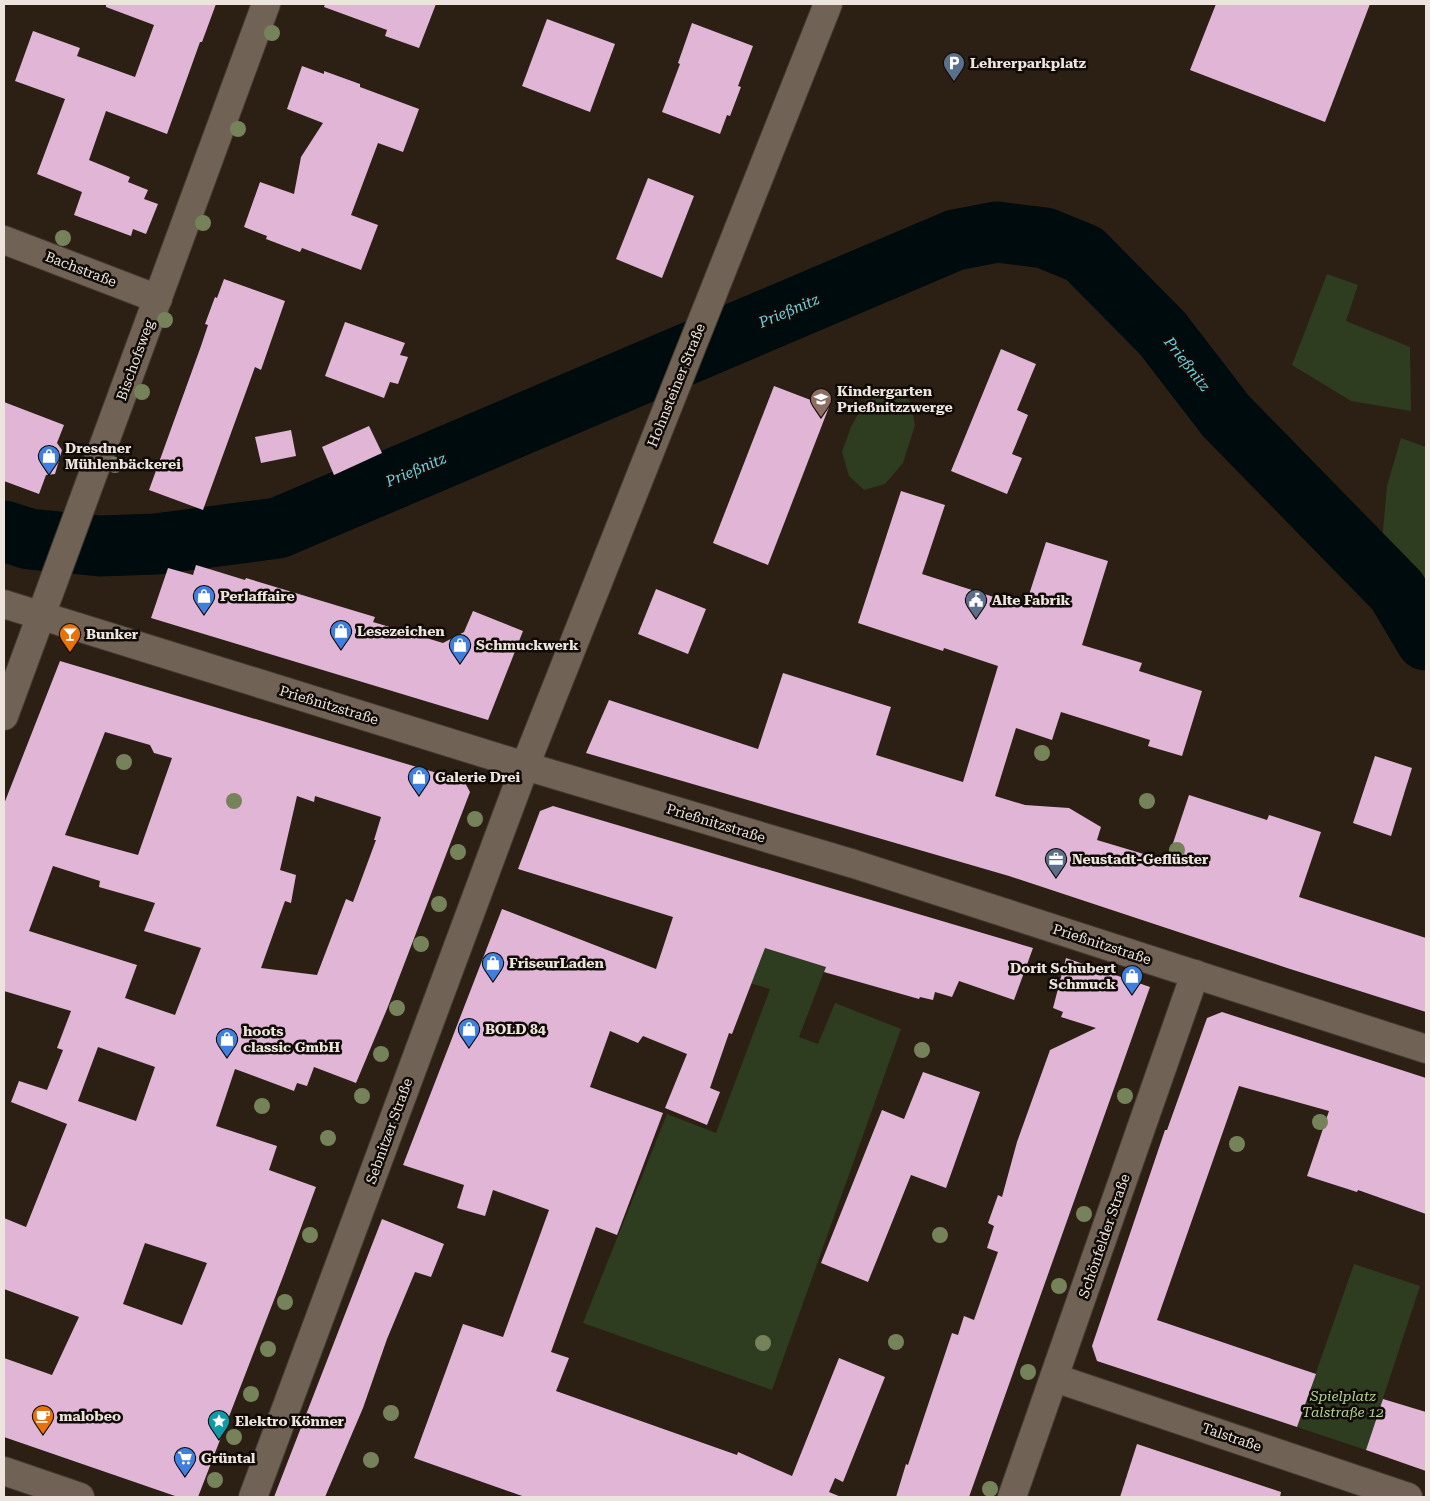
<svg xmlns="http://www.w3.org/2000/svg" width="1430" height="1501" font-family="'Roboto Serif',serif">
  <rect width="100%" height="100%" fill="#2c2015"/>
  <g fill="#2e3c1f">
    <polygon points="1327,274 1358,285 1346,321 1410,347 1411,411 1351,401 1292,365"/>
    <polygon points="896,389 910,401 915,425 903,463 885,484 864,490 849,476 842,452 851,427 866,400 880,390"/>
    <polygon points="1401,438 1426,447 1426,619 1382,542 1387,486"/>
    <polygon points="735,933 828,961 799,1037 818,1044 835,1003 901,1029 772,1390 583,1323 667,1114 716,1133 770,989 719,974"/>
    <polygon points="1354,1264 1420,1286 1366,1450 1297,1427"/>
  </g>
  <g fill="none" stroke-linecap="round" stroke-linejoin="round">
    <polyline stroke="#000b0e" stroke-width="61" points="4,531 29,539 100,546 156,544 278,528 955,240 997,232 1045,238 1084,254 1162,333 1226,416 1397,591 1426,640"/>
  </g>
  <g fill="#e0b5d5" fill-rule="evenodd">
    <polygon points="106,4 216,4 202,42 200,42 167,134 106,111 89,160 130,177 128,182 148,190 144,199 158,204 146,234 133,229 131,236 74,215 82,192 37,174 65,99 15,81 33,31 80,48 77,56 135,77 154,25 106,7"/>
    <polygon points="325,4 436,4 419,48 385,36 387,30 324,7"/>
    <polygon points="1216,4 1370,4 1325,122 1190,70"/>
    <polygon points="547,19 615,44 590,112 522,86"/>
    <polygon points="692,23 753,46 738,86 741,87 730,116 727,115 720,134 662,112 680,64 678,63"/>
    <polygon points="302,66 324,74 324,71 360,84 360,87 419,109 403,152 378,143 351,215 378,225 361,270 302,248 300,252 266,239 267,236 244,227 260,182 294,194 301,157 323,123 287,109"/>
    <polygon points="648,178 694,196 662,278 616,259"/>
    <polygon points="224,279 285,301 261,370 255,367 203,510 149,490 201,346 208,325 205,324 215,297 217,298"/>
    <polygon points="345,322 405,343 400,355 408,357 398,384 390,382 384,398 325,376"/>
    <polygon points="1001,349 1036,364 1017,410 1028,415 1012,454 1022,458 1007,494 951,471"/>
    <polygon points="774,386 829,407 768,565 713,543"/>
    <polygon points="4,402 64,425 57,443 62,450 55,474 46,475 39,494 4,481"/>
    <polygon points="369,426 382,453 334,475 322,447"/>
    <polygon points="291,430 296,456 261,463 255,437"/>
    <polygon points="901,491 945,505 922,574 1025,607 1046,542 1108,561 1082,645 1142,663 1139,671 1202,691 1182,756 1148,746 1150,740 1061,712 1052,740 1016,728 995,796 1025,805 1069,808 1101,827 1097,840 1167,861 1189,795 1267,820 1269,815 1321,832 1299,897 1426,938 1426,1012 1287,968 1009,876 586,753 609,700 758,749 783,673 891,707 876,755 963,782 998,666 944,648 943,651 858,623"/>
    <polygon points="196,565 245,580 246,578 375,617 373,622 443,643 464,632 473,611 523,631 488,720 151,618 168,568 193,575"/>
    <polygon points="656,589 706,609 688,654 638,634"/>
    <path d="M60,661L464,781L470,792L387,1009L356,1083L314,1067L307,1086L297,1083L294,1091L235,1069L216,1126L277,1146L269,1170L316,1187L284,1274L198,1497H178L4,1437V1358L52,1375L79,1317L4,1289V1218L26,1227L67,1124L11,1102L19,1081L47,1090L63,1050L57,1048L71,1011L4,991V804ZM105,732L150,745L154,753L172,758L138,855L65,835ZM297,796L314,802L315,796L381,817L374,840H376L353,902L346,899L317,975L261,968L285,901L291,903L296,875L280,870ZM53,866L100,881L99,887L155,903L144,931L201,948L175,1015L125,998L137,965L29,931ZM98,1047L155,1067L136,1121L78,1101ZM145,1243L207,1263L182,1325L123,1304Z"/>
    <polygon points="1375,756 1412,768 1391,836 1353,823"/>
    <polygon points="553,806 1033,948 1014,1000 959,981 952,997 935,992 933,1000 920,997 919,999 824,972 826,967 765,948 732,1034 729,1033 710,1088 720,1092 707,1125 665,1108 687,1054 643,1036 638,1043 610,1031 590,1087 663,1113 617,1235 596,1227 551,1352 569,1358 556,1391 737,1455 738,1452 792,1476 839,1358 885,1377 843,1482 835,1478 829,1492 841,1497 525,1497 414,1458 463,1324 503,1337 549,1210 493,1190 485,1216 457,1208 464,1185 403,1165 502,909 656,969 673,917 518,869 540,811"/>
    <polygon points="1066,958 1150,987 969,1497 896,1497 906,1464 908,1465 952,1333 958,1335 964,1316 974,1320 998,1252 987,1248 994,1226 988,1223 998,1195 1002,1197 1017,1142 1050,1050 1096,1028 1061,1017 1063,1012 1053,1008"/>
    <polygon points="1222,1012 1426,1078 1426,1214 1358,1190 1357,1192 1307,1176 1329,1111 1239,1086 1157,1320 1316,1374 1297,1427 1097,1361 1092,1346 1165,1130 1167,1130 1207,1018"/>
    <polygon points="923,1072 980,1092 946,1188 911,1175 868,1282 821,1263 882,1110 904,1119"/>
    <polygon points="382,1219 444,1244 431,1277 415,1272 387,1339 363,1408 325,1497 274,1497"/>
    <polygon points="1383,1399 1426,1412 1426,1471 1366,1450"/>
    <polygon points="1137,1444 1281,1492 1280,1497 1120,1497"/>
  </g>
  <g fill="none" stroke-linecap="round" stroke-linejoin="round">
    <g stroke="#443a32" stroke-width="30">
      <g id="street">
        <polyline points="4,240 158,299"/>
        <polyline points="4,604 525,766 854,864 1426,1049"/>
        <polyline points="1055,1378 1408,1497"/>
        <polyline points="4,1471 80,1497"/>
        <polyline points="253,1497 525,766 828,4"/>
        <polyline points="1012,1497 1195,974"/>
      </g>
    </g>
    <g stroke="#443a32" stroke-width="30">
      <polyline id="secondary" points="4,716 266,4"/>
    </g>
    <use href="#street" stroke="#706255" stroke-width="28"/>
    <use href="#secondary" stroke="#706255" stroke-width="28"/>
  </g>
  <g fill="#76835a">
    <circle cx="272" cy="33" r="8"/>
    <circle cx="238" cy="129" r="8"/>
    <circle cx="203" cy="223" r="8"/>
    <circle cx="63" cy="238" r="8"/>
    <circle cx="165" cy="320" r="8"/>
    <circle cx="142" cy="392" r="8"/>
    <circle cx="115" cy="465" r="8"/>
    <circle cx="1042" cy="753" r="8"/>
    <circle cx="124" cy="762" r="8"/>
    <circle cx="234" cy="801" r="8"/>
    <circle cx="1147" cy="801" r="8"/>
    <circle cx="475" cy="819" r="8"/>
    <circle cx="1177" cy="850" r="8"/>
    <circle cx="458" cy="852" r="8"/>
    <circle cx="439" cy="904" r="8"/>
    <circle cx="421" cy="944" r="8"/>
    <circle cx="397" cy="1008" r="8"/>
    <circle cx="922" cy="1050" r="8"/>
    <circle cx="381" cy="1054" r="8"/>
    <circle cx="362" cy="1096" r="8"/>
    <circle cx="1125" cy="1096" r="8"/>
    <circle cx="262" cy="1106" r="8"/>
    <circle cx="1320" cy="1122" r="8"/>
    <circle cx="328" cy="1138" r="8"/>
    <circle cx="1237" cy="1144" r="8"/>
    <circle cx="1084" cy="1214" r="8"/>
    <circle cx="310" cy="1235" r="8"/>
    <circle cx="940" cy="1235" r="8"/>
    <circle cx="1059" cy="1286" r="8"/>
    <circle cx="285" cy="1302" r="8"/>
    <circle cx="896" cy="1342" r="8"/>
    <circle cx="763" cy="1343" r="8"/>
    <circle cx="268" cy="1349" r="8"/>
    <circle cx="1028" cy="1372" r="8"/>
    <circle cx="251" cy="1394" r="8"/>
    <circle cx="391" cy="1413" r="8"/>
    <circle cx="234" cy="1437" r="8"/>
    <circle cx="371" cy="1460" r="8"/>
    <circle cx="215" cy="1480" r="8"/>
    <circle cx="990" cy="1489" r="8"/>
  </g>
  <defs>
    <g id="parking-pin" transform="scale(1.125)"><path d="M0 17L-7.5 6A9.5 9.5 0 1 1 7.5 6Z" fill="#5c6f8a" stroke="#100b07"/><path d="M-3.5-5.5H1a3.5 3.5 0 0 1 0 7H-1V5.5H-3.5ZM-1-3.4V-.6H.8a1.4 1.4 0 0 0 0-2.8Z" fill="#fff"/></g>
    <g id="school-pin" transform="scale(1.125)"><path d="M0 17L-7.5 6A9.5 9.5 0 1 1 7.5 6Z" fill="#8d6e63" stroke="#100b07"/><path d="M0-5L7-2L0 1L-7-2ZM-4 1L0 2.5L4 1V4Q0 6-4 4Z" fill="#fff"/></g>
    <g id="shop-pin" transform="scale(1.125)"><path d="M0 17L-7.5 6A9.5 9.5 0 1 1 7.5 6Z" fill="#3f7fe0" stroke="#100b07"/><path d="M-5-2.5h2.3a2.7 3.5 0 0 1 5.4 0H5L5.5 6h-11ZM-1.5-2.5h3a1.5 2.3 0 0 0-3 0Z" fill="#fff"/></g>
    <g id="civic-pin" transform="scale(1.125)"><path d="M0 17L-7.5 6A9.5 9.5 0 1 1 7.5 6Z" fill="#5c6f8a" stroke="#100b07"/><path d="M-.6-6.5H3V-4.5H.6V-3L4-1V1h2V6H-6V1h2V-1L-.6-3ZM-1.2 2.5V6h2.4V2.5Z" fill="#fff"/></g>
    <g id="bar-pin" transform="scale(1.125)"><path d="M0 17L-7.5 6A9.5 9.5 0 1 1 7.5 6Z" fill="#e8710a" stroke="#100b07"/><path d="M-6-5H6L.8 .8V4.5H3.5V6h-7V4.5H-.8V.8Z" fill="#fff"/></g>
    <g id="office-pin" transform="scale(1.125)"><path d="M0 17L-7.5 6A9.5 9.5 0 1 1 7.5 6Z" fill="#5c6f8a" stroke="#100b07"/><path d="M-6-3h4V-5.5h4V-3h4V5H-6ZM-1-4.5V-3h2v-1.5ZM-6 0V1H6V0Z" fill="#fff"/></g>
    <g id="cafe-pin" transform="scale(1.125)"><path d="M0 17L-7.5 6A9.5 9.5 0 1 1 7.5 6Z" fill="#e8710a" stroke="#100b07"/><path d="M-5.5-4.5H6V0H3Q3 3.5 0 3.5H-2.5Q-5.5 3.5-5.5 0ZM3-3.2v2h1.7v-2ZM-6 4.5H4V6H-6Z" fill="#fff"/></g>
    <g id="sight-pin" transform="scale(1.125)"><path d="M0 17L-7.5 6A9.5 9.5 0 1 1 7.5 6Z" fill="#0f9aa8" stroke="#100b07"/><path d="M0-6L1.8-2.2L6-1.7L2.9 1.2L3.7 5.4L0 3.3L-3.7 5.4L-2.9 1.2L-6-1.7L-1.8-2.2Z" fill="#fff"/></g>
    <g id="supermarket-pin" transform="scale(1.125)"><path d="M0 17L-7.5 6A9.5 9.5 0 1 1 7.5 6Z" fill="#3f7fe0" stroke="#100b07"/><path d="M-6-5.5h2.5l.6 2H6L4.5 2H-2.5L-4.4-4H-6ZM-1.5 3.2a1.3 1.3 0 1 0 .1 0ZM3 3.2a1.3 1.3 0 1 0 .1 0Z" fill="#fff"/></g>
  </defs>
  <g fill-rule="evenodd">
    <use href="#parking-pin" x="954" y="63"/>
    <use href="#school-pin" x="821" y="399"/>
    <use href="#shop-pin" x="49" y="456"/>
    <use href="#shop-pin" x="204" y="596"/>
    <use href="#civic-pin" x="976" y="600"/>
    <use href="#shop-pin" x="341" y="631"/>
    <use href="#bar-pin" x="70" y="634"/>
    <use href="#shop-pin" x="460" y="645"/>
    <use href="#shop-pin" x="419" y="777"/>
    <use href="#office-pin" x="1056" y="859"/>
    <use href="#shop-pin" x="493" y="963"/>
    <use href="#shop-pin" x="1132" y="976"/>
    <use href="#shop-pin" x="469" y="1029"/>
    <use href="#shop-pin" x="227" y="1039"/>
    <use href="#cafe-pin" x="43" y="1416"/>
    <use href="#sight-pin" x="219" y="1421"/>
    <use href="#supermarket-pin" x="185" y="1458"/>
  </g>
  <g text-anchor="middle" stroke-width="5" stroke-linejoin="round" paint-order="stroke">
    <g font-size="14" font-weight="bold" fill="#ede4dd" stroke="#100b07" text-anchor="start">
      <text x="970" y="68">Lehrerparkplatz</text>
      <text x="837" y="396">Kindergarten<tspan x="837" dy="16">Prießnitzzwerge</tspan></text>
      <text x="65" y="453">Dresdner<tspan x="65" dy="16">Mühlenbäckerei</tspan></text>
      <text x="220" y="601">Perlaffaire</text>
      <text x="992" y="605">Alte Fabrik</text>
      <text x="357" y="636">Lesezeichen</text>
      <text x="86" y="639">Bunker</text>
      <text x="476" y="650">Schmuckwerk</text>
      <text x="435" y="782">Galerie Drei</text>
      <text x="1072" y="864">Neustadt-Geflüster</text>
      <text x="509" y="968">FriseurLaden</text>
      <text x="1116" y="973" text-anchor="end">Dorit Schubert<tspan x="1116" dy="16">Schmuck</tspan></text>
      <text x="485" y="1034">BOLD 84</text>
      <text x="243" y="1036">hoots<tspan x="243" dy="16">classic GmbH</tspan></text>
      <text x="59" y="1421">malobeo</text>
      <text x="235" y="1426">Elektro Könner</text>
      <text x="201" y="1463">Grüntal</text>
    </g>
    <g font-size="14" fill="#ede4dd" stroke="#100b07">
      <text transform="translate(81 269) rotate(21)" y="5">Bachstraße</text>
      <text transform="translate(135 360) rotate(-70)" y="5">Bischofsweg</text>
      <text transform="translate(676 385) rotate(-68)" y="5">Hohnsteiner Straße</text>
      <text transform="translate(329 705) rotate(17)" y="5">Prießnitzstraße</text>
      <text transform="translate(716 823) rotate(17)" y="5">Prießnitzstraße</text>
      <text transform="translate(1102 944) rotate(18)" y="5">Prießnitzstraße</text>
      <text transform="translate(389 1131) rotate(-70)" y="5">Sebnitzer Straße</text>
      <text transform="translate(1104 1236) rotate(-71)" y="5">Schönfelder Straße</text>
      <text transform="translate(1232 1437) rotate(19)" y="5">Talstraße</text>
    </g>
    <g font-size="14" font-style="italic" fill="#b3d492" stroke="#100b07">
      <text x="1343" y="1401">Spielplatz<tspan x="1343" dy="16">Talstraße 12</tspan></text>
    </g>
    <g font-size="15" font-style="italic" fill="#6ed0e1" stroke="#100b07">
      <text transform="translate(789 311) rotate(-23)" y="5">Prießnitz</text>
      <text transform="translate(1187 364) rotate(52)" y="5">Prießnitz</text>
      <text transform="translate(416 470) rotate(-23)" y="5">Prießnitz</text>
    </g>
  </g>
  <rect width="1430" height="1501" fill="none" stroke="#ede4dd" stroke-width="10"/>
</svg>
